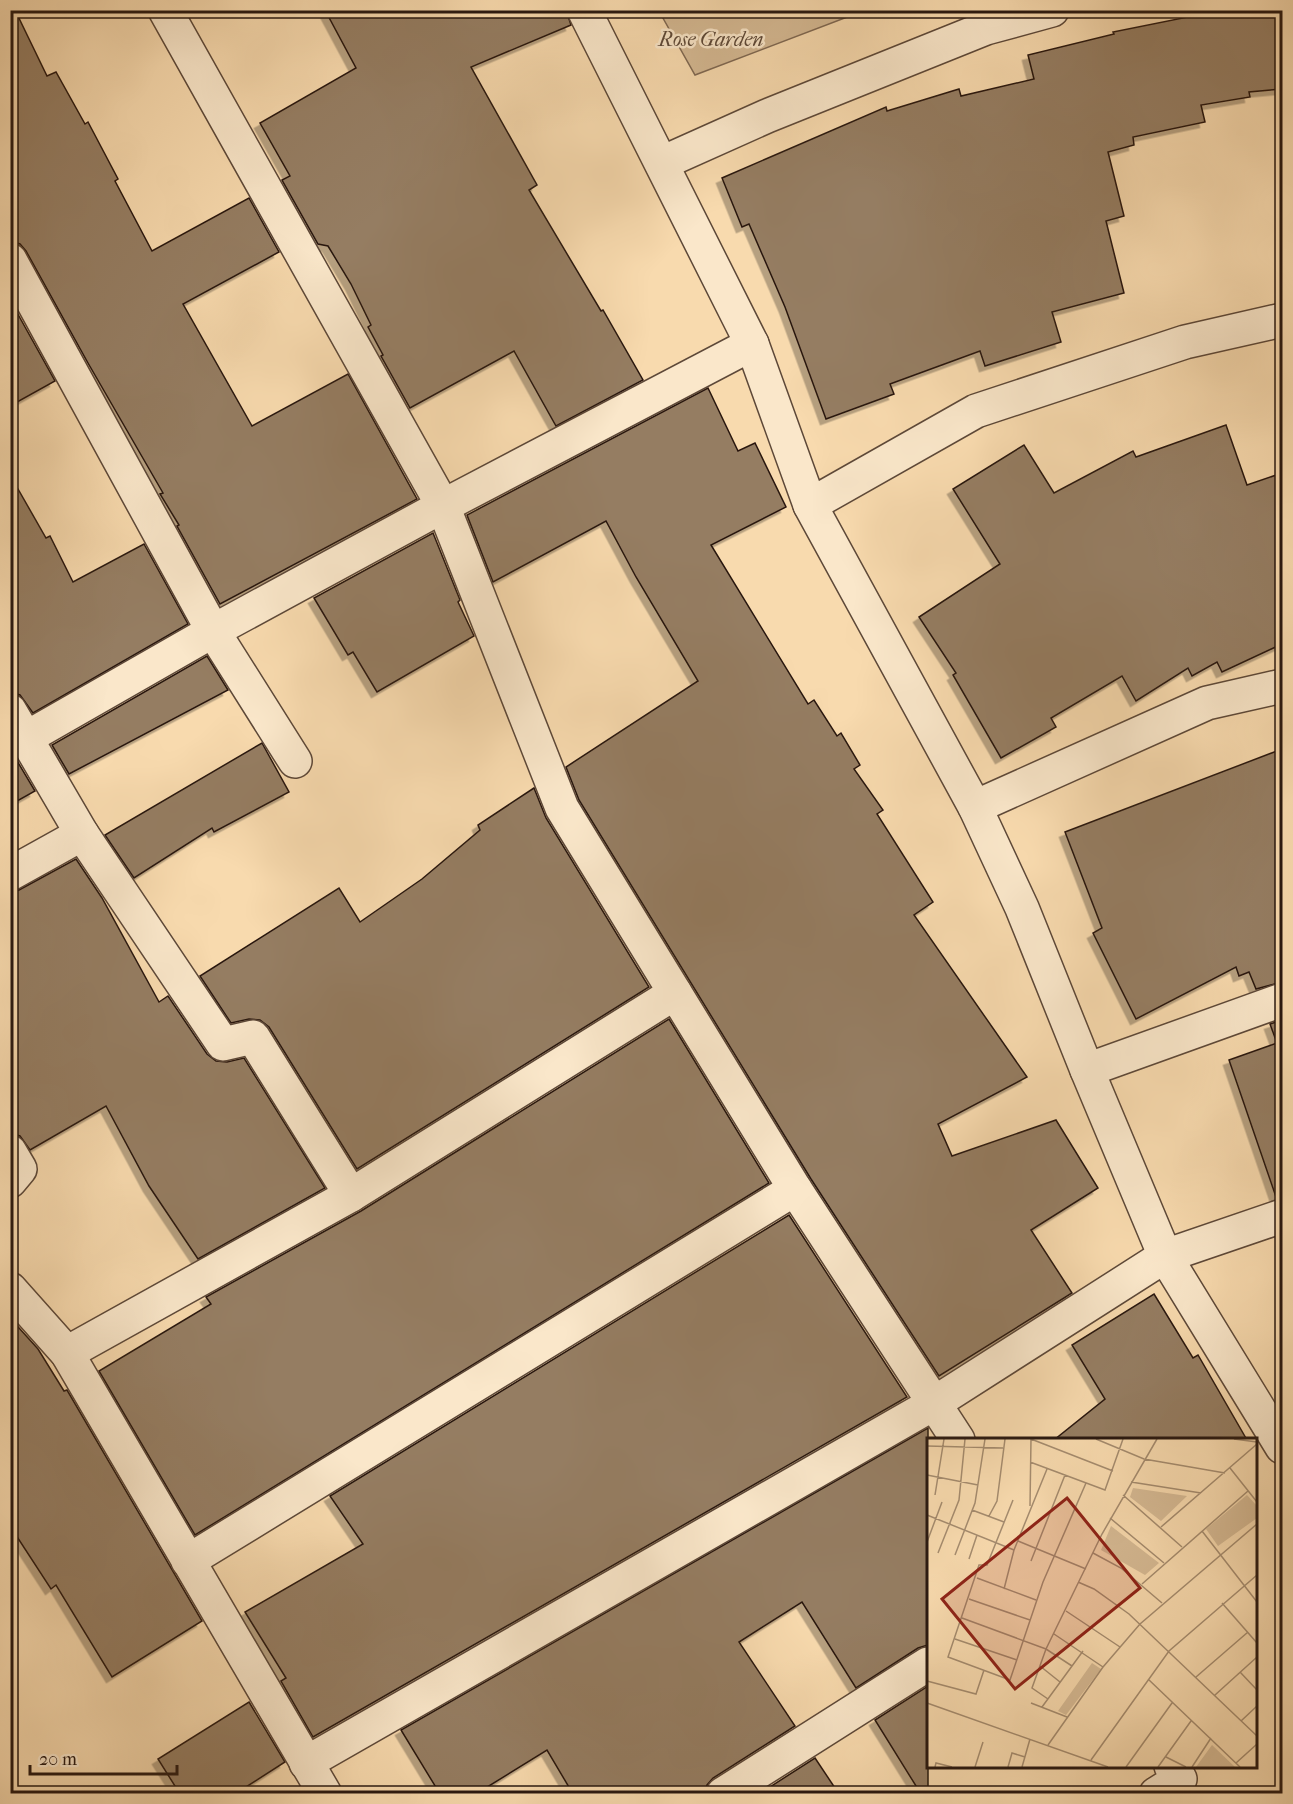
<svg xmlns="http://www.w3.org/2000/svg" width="1293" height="1804" font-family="'IM FELL French Canon',serif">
  <defs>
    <filter id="shadow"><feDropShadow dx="-5.5" dy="5.5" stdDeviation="0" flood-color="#0004"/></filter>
  </defs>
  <rect width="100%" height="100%" fill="#f8daae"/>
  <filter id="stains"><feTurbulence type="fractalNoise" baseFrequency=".00333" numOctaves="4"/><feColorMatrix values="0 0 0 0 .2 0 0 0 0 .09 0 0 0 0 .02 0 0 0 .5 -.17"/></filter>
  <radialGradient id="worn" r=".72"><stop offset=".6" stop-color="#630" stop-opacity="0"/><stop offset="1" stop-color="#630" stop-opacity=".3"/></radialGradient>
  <polygon fill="#d5b993" stroke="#7f6852" stroke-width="1.5" points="659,11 863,11 695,75"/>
  <g fill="#957d62" stroke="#291810" stroke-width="1.5" filter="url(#shadow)">
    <polygon points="10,10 15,10 47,76 56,72 85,124 88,122 118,179 115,181 152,251 249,198 279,252 183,304 252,426 348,374 417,499 220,604 177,526 179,525 160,494 163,493 88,363 26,251 20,244 10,241"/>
    <polygon points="325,10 566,10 571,25 471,67 537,185 529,190 601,311 603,310 643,380 556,426 514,351 410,408 381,356 383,355 368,327 371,325 351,284 328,246 318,244 282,180 290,176 260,123 356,68"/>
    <polygon points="1197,10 1282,10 1282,89 1249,92 1250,97 1201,105 1205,122 1133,137 1134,145 1108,152 1124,216 1106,221 1124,293 1052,312 1061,342 985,366 980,351 890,384 894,394 826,419 785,307 749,224 742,227 722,178 886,107 887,111 959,89 961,96 1034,79 1028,55 1114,34 1113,32 1198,15"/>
    <polygon points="10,300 55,381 10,406"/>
    <polygon points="708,388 738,451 755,443 786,507 711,545 808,704 814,700 837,736 841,733 860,765 854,769 883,810 877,814 933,902 914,915 1027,1077 938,1124 952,1156 1056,1120 1098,1188 1031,1230 1072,1293 939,1376 811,1179 579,800 566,767 698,681 636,577 606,521 493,582 467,515"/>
    <polygon points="1226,425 1247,485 1282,473 1282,644 1222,672 1217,662 1192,676 1188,668 1136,701 1122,676 1051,718 1056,727 1001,758 953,675 956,673 919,617 1000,564 953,489 1024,445 1054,493 1133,451 1136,457"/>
    <polygon points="10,475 46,538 50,536 73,582 144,544 188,624 33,713 20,695 10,692"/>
    <polygon points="433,533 460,600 458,602 474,636 377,692 353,652 348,655 314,598"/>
    <polygon points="207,656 228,690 69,774 52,745"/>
    <polygon points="262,743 289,792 214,832 212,828 134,878 105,835"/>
    <polygon points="10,749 35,791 10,805"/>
    <polygon points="1282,749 1282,982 1256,989 1249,972 1239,976 1236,967 1136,1019 1093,933 1102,928 1065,832"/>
    <polygon points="534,788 546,818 649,987 357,1169 269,1027 260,1020 249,1019 231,1023 200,976 339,888 360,922 422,879 480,830 478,825"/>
    <polygon points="76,859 102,898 159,1002 168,996 207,1054 216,1061 227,1062 244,1058 325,1188 198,1259 149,1186 106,1106 30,1150 20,1136 10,1133 10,893 19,890"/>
    <polygon points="669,1019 769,1183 195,1535 99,1371 211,1304 206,1297 361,1211"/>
    <polygon points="1282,1020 1282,1196 1276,1197 1229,1060 1277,1043 1270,1024"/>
    <polygon points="789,1215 907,1397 313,1737 281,1681 286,1678 245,1612 363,1544 330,1496"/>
    <polygon points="1154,1294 1193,1358 1198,1355 1247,1440 1054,1440 1105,1399 1072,1345"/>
    <polygon points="10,1318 38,1349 64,1391 67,1390 202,1621 112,1677 56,1585 51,1589 10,1526"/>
    <polygon points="928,1428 928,1645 918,1648 856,1688 802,1602 739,1642 795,1726 713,1778 707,1785 704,1794 573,1794 547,1750 476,1794 440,1794 401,1730"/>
    <polygon points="928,1686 928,1794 921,1794 875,1720"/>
    <polygon points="249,1702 285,1762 235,1794 180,1794 158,1759"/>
    <polygon points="815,1758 839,1794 759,1794"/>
  </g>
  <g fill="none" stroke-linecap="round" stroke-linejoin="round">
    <g stroke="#5d4838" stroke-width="36">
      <g id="minor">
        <polyline points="165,10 443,506 562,808 795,1189 958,1440"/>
        <polyline points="662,163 767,116 986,28 1052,10"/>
        <polyline points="10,260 213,631 295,761"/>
        <polyline points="810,505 975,807 1022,908 1087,1070 1165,1256 1282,1447"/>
        <polyline points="10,711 82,834 223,1044 253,1037 351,1195"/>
        <polyline points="26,738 213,631 443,506 752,344"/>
        <polyline points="975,807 1207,703 1282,686"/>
        <polyline points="10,874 82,834"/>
        <polyline points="1087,1070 1282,1000"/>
        <polyline points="10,1152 20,1169 10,1181"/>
        <polyline points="10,1289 67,1353 325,1794"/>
        <polyline points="67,1353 351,1195 675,993"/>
        <polyline points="188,1561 795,1189"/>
        <polyline points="306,1763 933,1404 1165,1256 1282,1216"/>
        <polyline points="723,1794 928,1664"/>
        <polyline points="1156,1794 1180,1779 1171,1766"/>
      </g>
    </g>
    <g stroke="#5d4838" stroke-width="36">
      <polyline id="tertiary" points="584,10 752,344 810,505 976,411 1185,342 1282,320"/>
    </g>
    <use href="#minor" stroke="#fae7ca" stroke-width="33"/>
    <use href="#tertiary" stroke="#fae7ca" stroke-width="33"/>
  </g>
  <g text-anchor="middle" stroke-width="5" stroke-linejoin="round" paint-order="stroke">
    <g font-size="20" font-style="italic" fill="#5d4837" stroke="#fae7ca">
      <text x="711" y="46">Rose Garden</text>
    </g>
  </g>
  <g transform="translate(927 1438)">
    <rect width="330" height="330" fill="#f8daae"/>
    <path d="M206,50L260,58L234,83L203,59ZM320,57L330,68V80L291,108L279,91ZM184,88L232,125L218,137L174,112ZM165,225L174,231L139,277L131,273ZM285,307L308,329H269Z" fill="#d5b993"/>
    <path fill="none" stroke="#a58c6f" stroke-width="1.5" d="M104,1L186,33M169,1L217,21L298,35M307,1L330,4M0,8L76,10M103,24L178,52L196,1M303,30L330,64M0,37L51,47M204,44L274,55M8,57L17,1M196,57L255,109M86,62L60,127H52L21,219L83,242L116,144L159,45M103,68L104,1M45,72L77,84M0,77L87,112M62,78L70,63L78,1M183,80L237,125M234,89L330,6M275,93L330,164M91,103L159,131M0,104L15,64M11,115L32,62L38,1M166,115L194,130L235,165M28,117L48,65L58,1M42,121L50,97M104,123L138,37M50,140L109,162M151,144L167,151L202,176L330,298M215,146L321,53M77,151L87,112L120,31M42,161L103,182M295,165L330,205M139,173L193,209M35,180L119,211L145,228M127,196L176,229M28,201L90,222M113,228L133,244M313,234L330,252M269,239L321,194M221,241L313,329M0,243L49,256L57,232M288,257L330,219M121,261L105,250L119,211L175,96L230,1M0,265L181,329M104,265L140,279M115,269L156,213M314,283L330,268M121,307L176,229L213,186L330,86M239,319L259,329M164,322L242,213L330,137M309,325L330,306M8,329L9,325L25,329M48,329L56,304M81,329L85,315L98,319M95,329L103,301M199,329L245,265M231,329L264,283M265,329L284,300"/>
    <path fill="#8f2418" fill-opacity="0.15" stroke="#8f2418" stroke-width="3" d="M140,60L213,150L88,251L15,161Z"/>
    <rect width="330" height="330" fill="none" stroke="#291810" stroke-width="3"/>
  </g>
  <rect width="1293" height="1804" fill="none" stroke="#f8daae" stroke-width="36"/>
  <rect x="12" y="12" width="1269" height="1780" fill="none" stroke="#291810" stroke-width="3"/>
  <rect x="18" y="18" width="1257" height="1768" fill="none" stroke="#291810" stroke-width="1.5"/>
  <path d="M30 1765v9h147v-9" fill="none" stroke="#291810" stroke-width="3"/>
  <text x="39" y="1765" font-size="18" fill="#291810" stroke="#fae7ca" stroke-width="4.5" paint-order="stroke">20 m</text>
  <rect width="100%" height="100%" filter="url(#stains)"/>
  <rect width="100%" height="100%" fill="url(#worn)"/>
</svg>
